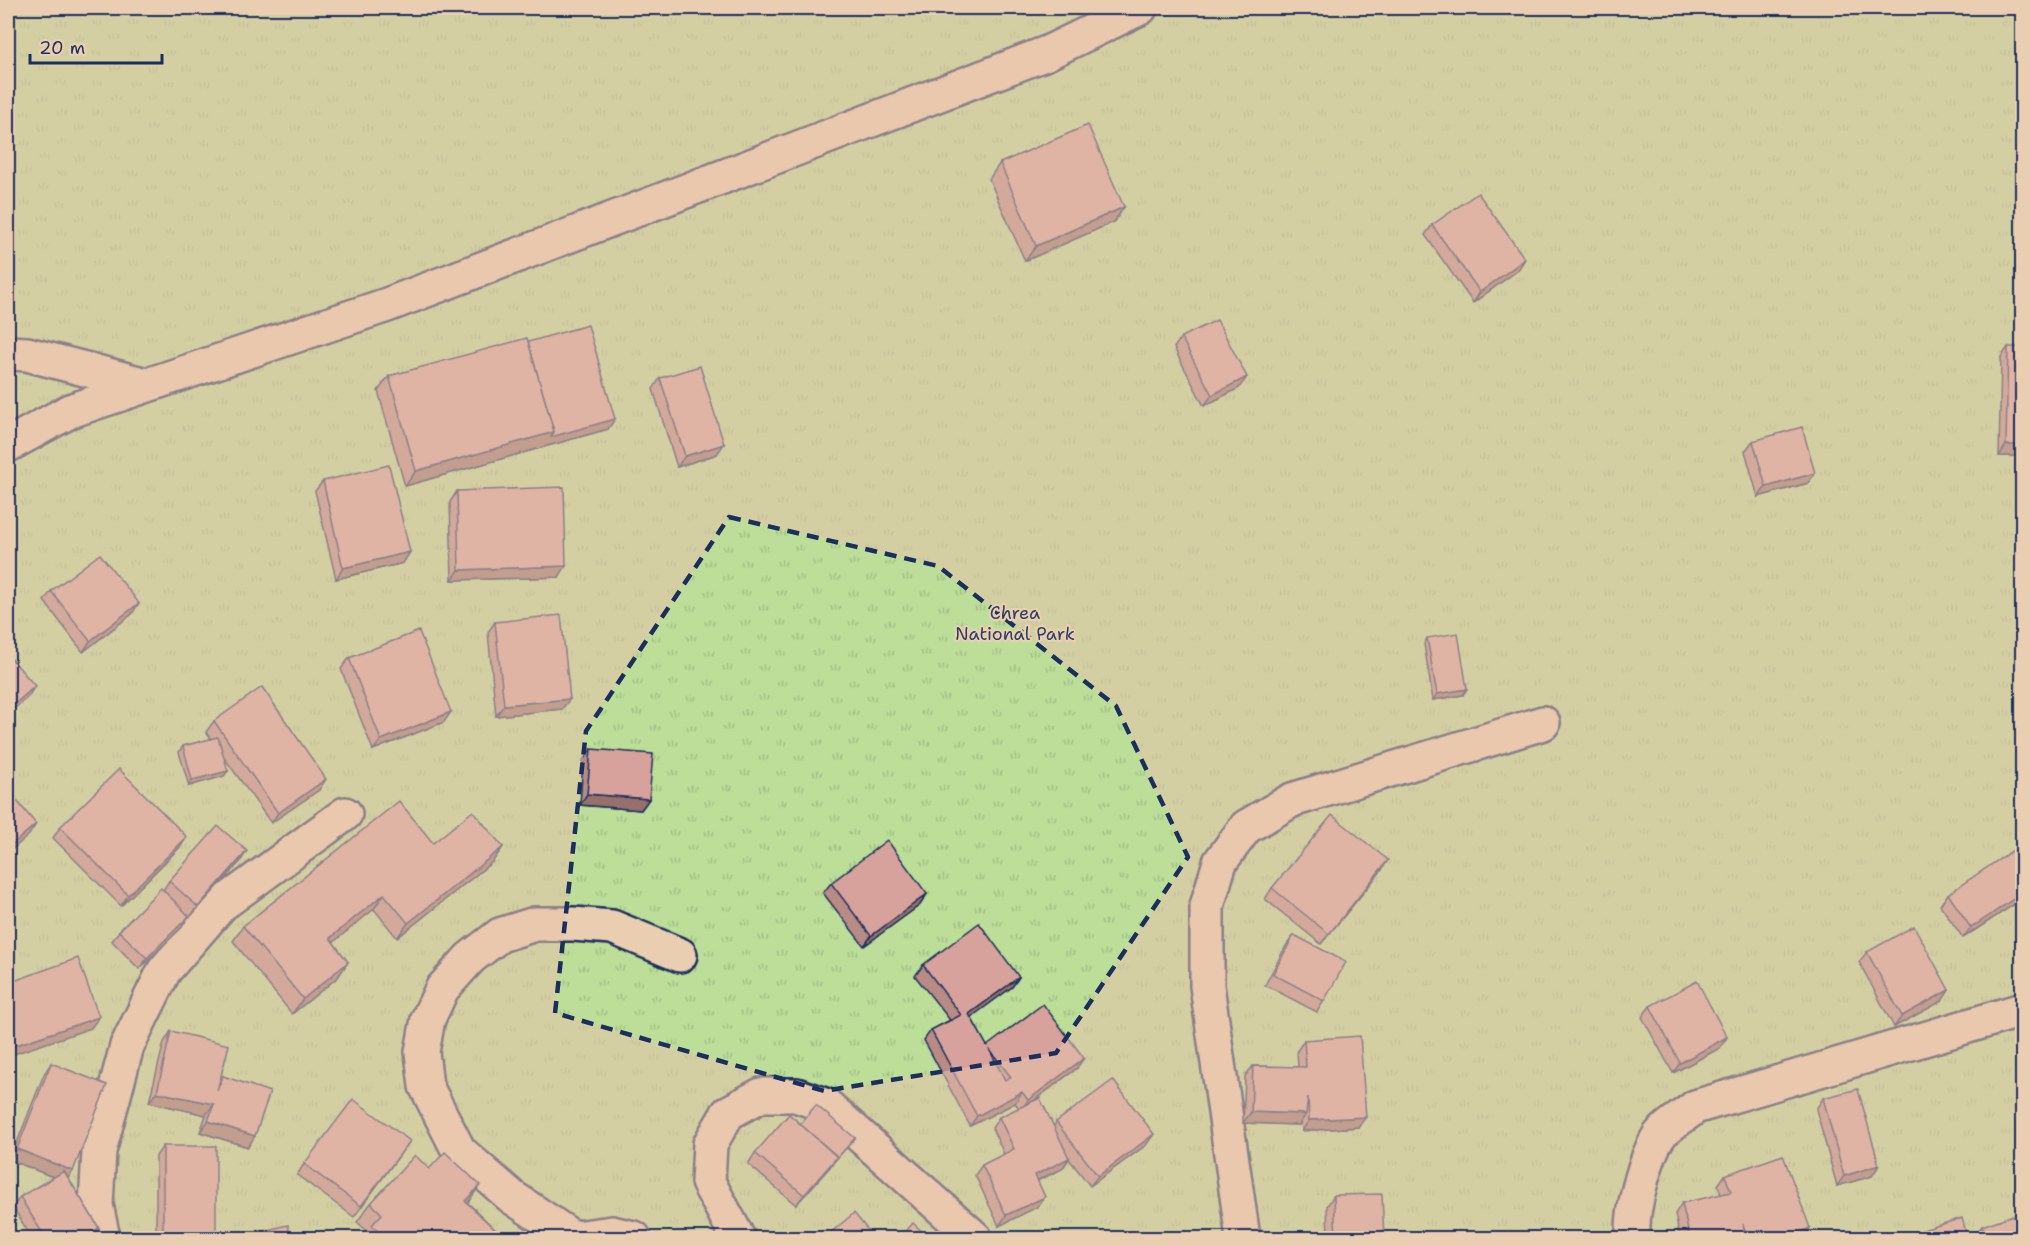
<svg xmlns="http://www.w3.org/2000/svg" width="2030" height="1246" font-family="'Shantell Sans',sans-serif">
  <defs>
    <pattern id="park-tufts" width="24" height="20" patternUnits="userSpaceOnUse" patternTransform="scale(1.5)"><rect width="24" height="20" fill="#bcde98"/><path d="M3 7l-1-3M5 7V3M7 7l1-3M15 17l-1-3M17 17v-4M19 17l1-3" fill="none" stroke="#a1bf85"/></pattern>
  </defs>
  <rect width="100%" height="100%" fill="#e8c3ac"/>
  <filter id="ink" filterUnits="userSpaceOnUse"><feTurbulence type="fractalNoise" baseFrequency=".0167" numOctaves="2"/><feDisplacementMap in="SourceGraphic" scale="12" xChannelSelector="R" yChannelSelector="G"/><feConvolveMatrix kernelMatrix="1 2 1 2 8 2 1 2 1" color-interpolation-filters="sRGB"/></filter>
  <g filter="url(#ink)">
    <rect fill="url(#park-tufts)" stroke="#6c867b" stroke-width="1.5" x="8" y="8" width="2014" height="1230"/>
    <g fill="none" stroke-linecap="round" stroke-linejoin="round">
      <g stroke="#1b2f5e" stroke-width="38">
        <g id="street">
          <polyline points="103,1238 96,1205 99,1151 127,1046 164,971 221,905 345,814"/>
          <polyline points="573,1238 512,1197 459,1151 426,1086 422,1052 428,1019 442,989 470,958 500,935 535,924 573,924 612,927 680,955"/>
          <polyline points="575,1238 612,1233 634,1238"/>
          <polyline points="738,1238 708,1182 710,1144 728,1113 761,1095 796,1095 827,1106 975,1238"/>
          <polyline points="1243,1238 1207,986 1207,906 1220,862 1246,827 1292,800 1543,723"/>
          <path d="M1634,1238C1629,1216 1646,1156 1659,1136C1665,1127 1686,1115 1695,1107L2022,1010"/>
        </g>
      </g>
      <g stroke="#1b2f5e" stroke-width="38">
        <polyline id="secondary" points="8,353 27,354 146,385"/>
      </g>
      <g stroke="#1b2f5e" stroke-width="38">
        <polyline id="primary" points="8,445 70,411 387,305 1047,53 1140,8"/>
      </g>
      <use href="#street" stroke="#eaceb1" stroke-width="33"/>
      <use href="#secondary" stroke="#eaceb1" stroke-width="33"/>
      <use href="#primary" stroke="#eaceb1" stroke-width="33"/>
    </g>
    <g fill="#b98b85" stroke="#1b2f5e" stroke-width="1.5">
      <polygon points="1000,163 1124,207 1114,222 1025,261 989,179"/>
      <polygon points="1432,225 1518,270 1473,303 1425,235"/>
      <polygon points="1181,337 1239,388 1204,406 1174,348"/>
      <polygon points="528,342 608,429 405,486 378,391 389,376"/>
      <polygon points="2008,347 2022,456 1999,456 2001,357"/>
      <polygon points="660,378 717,454 677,467 653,389"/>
      <polygon points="1753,441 1815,473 1808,483 1758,497 1745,451"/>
      <polygon points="323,481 410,552 403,563 336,579 315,491"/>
      <polygon points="457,491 559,577 452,580 450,502"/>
      <polygon points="51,591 132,614 83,652 44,601"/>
      <polygon points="495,622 562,709 496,716 488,632"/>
      <polygon points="1427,638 1463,695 1433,700 1424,644"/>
      <polygon points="349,658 444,722 373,750 341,669"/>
      <polygon points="214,721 319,790 271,823 223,756 224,776 189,786 179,752 183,746 211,739 206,732"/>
      <polygon points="591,749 649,799 641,810 580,805 583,760"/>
      <polygon points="60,827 187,837 180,847 121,906 53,838"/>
      <polygon points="433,843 503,847 492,862 397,938 374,909 333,942 348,962 338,977 292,1014 233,941 243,926"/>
      <polygon points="240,862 190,917 187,914 182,927 139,969 112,941 119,931 163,890 169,881"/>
      <polygon points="1381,871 1321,944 1265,899 1272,888"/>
      <polygon points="831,883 927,894 920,905 864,946 823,893"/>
      <polygon points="1948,894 2022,899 1963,938 1940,905"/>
      <polygon points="1294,935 1324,1001 1317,1012 1265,985 1286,946"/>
      <polygon points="1867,952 1949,990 1942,1001 1894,1027 1859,962"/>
      <polygon points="923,965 1019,977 1012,987 971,1017 987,1046 1077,1068 1031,1103 1054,1126 1056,1122 1146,1145 1090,1186 1069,1159 1062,1169 1037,1181 1045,1197 1037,1207 999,1226 975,1175 982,1165 1004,1154 992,1128 999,1117 1019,1108 1015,1103 970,1126 924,1040 931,1030 950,1020 915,976"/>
      <polygon points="1650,1006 1727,1037 1720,1048 1673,1073 1642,1017"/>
      <polygon points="171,1031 220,1082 223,1076 248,1147 200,1132 206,1115 149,1102 164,1042"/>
      <polygon points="1304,1040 1358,1127 1302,1131 1301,1122 1299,1125 1243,1123 1245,1076 1253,1066 1298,1067 1297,1051"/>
      <polygon points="51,1063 68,1178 99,1228 92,1239 32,1239 13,1207 20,1197 53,1177 10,1160 44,1074"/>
      <polygon points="1823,1098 1879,1165 1872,1176 1837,1186 1816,1109"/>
      <polygon points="800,1124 855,1138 796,1205 748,1164 755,1153"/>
      <polygon points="410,1141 354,1217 297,1175 304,1164"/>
      <polygon points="163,1146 216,1233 211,1239 156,1239 156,1156"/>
      <polygon points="1725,1175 1810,1228 1803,1239 1680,1239 1675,1214 1682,1203 1721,1195 1718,1185"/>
      <polygon points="1334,1195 1384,1239 1328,1239 1327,1206"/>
      <polygon points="371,1203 468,1203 505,1239 363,1239 368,1232 357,1222"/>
      <polygon points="2022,1217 2022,1239 1981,1239 1978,1231 1982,1226 2016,1223 2020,1218"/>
    </g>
    <g fill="#96716c" stroke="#1b2f5e" stroke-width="1.5">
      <polygon points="1124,207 1114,222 1025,261 1036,246"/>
      <polygon points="1525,259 1518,270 1473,303 1480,292"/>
      <polygon points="1247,377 1239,388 1204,406 1212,395"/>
      <polygon points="615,419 608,429 405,486 416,471 554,432"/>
      <polygon points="724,444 717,454 677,467 685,456"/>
      <polygon points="2006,445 2022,445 2022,456 1999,456"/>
      <polygon points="1815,473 1808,483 1758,497 1766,487"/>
      <polygon points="410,552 403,563 336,579 343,568"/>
      <polygon points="566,566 559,577 452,580 459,570"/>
      <polygon points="139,603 132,614 83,652 90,641"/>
      <polygon points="35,686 28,697 8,714 8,710"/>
      <polygon points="1467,689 1463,695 1433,700 1437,694"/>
      <polygon points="570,699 562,709 496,716 504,705"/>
      <polygon points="451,712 444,722 373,750 381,740"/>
      <polygon points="228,771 224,776 189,786 192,780"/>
      <polygon points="326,779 319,790 271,823 278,813"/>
      <polygon points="587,794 649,799 641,810 580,805"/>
      <polygon points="36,824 29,835 8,853 8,848"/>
      <polygon points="187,837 180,847 121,906 128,895"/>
      <polygon points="503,847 492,862 397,938 408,923"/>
      <polygon points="247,851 240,862 190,917 198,907"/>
      <polygon points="1388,860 1381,871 1321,944 1329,934"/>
      <polygon points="2022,893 2022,899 1963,938 1971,928"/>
      <polygon points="384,894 374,909 319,954 330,938"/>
      <polygon points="927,894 920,905 864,946 871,936"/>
      <polygon points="189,916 182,927 139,969 147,958"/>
      <polygon points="348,962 338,977 292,1014 303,999"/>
      <polygon points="1019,977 1012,987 962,1024 969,1014"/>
      <polygon points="1949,990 1942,1001 1894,1027 1902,1016"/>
      <polygon points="99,1017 91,1028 8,1056 8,1051 10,1047"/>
      <polygon points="1727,1037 1720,1048 1673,1073 1680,1063"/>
      <polygon points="1084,1058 1077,1068 1021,1110 1028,1100"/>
      <polygon points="157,1092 214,1104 206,1115 149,1102"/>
      <polygon points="1022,1092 1015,1103 970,1126 977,1116"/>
      <polygon points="1251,1112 1306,1114 1299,1125 1243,1123"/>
      <polygon points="1366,1117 1358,1127 1302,1131 1309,1120"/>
      <polygon points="208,1121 255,1136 248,1147 200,1132"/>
      <polygon points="1154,1134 1146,1145 1090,1186 1098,1176"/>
      <polygon points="17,1149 73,1171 66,1182 10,1160"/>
      <polygon points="837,1157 830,1167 796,1205 804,1195"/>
      <polygon points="1069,1158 1062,1169 1027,1185 1035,1175"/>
      <polygon points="1879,1165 1872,1176 1837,1186 1844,1176"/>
      <polygon points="480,1185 467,1204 465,1201"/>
      <polygon points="1045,1197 1037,1207 999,1226 1006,1215"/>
      <polygon points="99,1228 92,1239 82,1239"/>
      <polygon points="1810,1228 1803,1239 1781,1239"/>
      <polygon points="163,1233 216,1233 211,1239 159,1239"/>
    </g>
    <g fill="#d7a29b" stroke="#1b2f5e" stroke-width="1.5" fill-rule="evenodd">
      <polygon points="1088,125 1124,207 1036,246 1000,163"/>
      <polygon points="1478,193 1525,259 1480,292 1432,225"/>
      <polygon points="1217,320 1247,377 1212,395 1181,337"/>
      <polygon points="588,325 615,419 551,437 554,432 528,342"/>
      <polygon points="527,338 554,432 416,471 389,376"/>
      <polygon points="2008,347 2022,347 2022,445 2006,445"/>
      <polygon points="700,366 724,444 685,456 660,378"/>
      <polygon points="1802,427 1815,473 1766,487 1753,441"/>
      <polygon points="389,465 410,552 343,568 323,481"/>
      <polygon points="564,487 566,566 459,570 457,491"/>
      <polygon points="100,554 139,603 90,641 51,591"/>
      <polygon points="561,615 570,699 504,705 495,622"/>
      <polygon points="419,631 451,712 381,740 349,658"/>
      <polygon points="1458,633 1467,689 1437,694 1427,638"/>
      <polygon points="9,656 35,686 8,710 8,657"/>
      <polygon points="262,687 326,779 278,813 214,721"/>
      <polygon points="218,737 228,771 192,780 183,746"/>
      <polygon points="591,749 653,754 649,799 587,794"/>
      <polygon points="119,769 187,837 128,895 60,827"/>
      <polygon points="8,790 36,824 8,848"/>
      <polygon points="399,801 433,843 473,811 503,847 408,923 384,894 330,938 348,962 303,999 243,926"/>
      <polygon points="1332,815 1388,860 1329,934 1272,888"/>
      <polygon points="218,826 247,851 198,907 169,881"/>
      <polygon points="887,840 927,894 871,936 831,883"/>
      <polygon points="2022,844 2022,893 1971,928 1948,894"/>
      <polygon points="161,888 189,916 147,958 119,931"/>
      <path d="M979,923L1019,977L969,1014L987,1046L1043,1004L1084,1058L1028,1100L1022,1092L977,1116L931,1030L961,1015L923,965ZM989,1049L1011,1077L1005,1080Z"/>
      <polygon points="1914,926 1949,990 1902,1016 1867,952"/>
      <polygon points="1294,935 1346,962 1324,1001 1273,974"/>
      <polygon points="78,958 99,1017 10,1047 8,1041 8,983"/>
      <polygon points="1697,981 1727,1037 1680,1063 1650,1006"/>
      <polygon points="171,1031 229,1045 217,1091 223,1076 270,1092 255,1136 208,1121 214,1104 157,1092"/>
      <polygon points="1360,1036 1366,1117 1309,1120 1308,1097 1306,1114 1251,1112 1253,1066 1306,1067 1304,1040"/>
      <polygon points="51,1063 107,1085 73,1171 17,1149"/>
      <polygon points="1113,1080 1154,1134 1098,1176 1056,1122"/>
      <polygon points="1858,1089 1879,1165 1844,1176 1823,1098"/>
      <polygon points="1040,1098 1069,1158 1035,1175 1045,1197 1006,1215 982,1165 1014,1149 999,1117"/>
      <polygon points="353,1099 410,1141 361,1206 304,1164"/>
      <polygon points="816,1105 855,1138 838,1157 800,1124"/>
      <polygon points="789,1114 837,1157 804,1195 755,1153"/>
      <rect x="163" y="1146" width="53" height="87"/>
      <polygon points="445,1152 480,1185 465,1201 505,1239 386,1239 372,1225 382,1214 371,1203 415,1155 429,1169"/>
      <polygon points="1783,1155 1810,1228 1781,1239 1748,1239 1743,1224 1746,1239 1690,1239 1682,1203 1731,1192 1725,1175"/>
      <polygon points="64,1171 99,1228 82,1239 46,1239 20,1197"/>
      <polygon points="1382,1194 1384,1239 1336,1239 1334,1195"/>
      <polygon points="854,1213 875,1239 823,1239"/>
      <polygon points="2013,1215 2022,1239 1987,1239 1982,1226"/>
      <polygon points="1962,1218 1968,1239 1894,1239"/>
      <polygon points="913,1223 930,1239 899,1239"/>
      <polygon points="288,1225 291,1239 251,1239 250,1234"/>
    </g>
  </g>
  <path d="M0 0H2030V1246H0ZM729,517L938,566L1116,706L1188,857L1056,1053L824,1091L555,1013L586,731Z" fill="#e8c3ac" fill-opacity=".55" fill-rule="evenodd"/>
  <path fill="none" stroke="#1b2f5e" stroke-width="4.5" stroke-dasharray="12 8" stroke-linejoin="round" d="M729,517L938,566L1116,706L1188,857L1056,1053L824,1091L555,1013L586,731Z"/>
  <g text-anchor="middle" stroke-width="4.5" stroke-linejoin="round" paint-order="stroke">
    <g font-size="18" fill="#2b4064" stroke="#eaceb1">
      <text x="1015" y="619">Chrea<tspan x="1015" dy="21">National Park</tspan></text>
    </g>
  </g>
  <rect width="2030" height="1246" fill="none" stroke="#eaceb1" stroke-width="30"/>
  <rect x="15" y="15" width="2000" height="1216" fill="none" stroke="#1b2f5e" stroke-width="2" filter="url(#ink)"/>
  <path d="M30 54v9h132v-9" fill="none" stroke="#1b2f5e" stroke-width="3"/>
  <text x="39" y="54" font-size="18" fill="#1b2f5e" stroke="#eaceb1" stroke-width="4.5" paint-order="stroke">20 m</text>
</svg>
